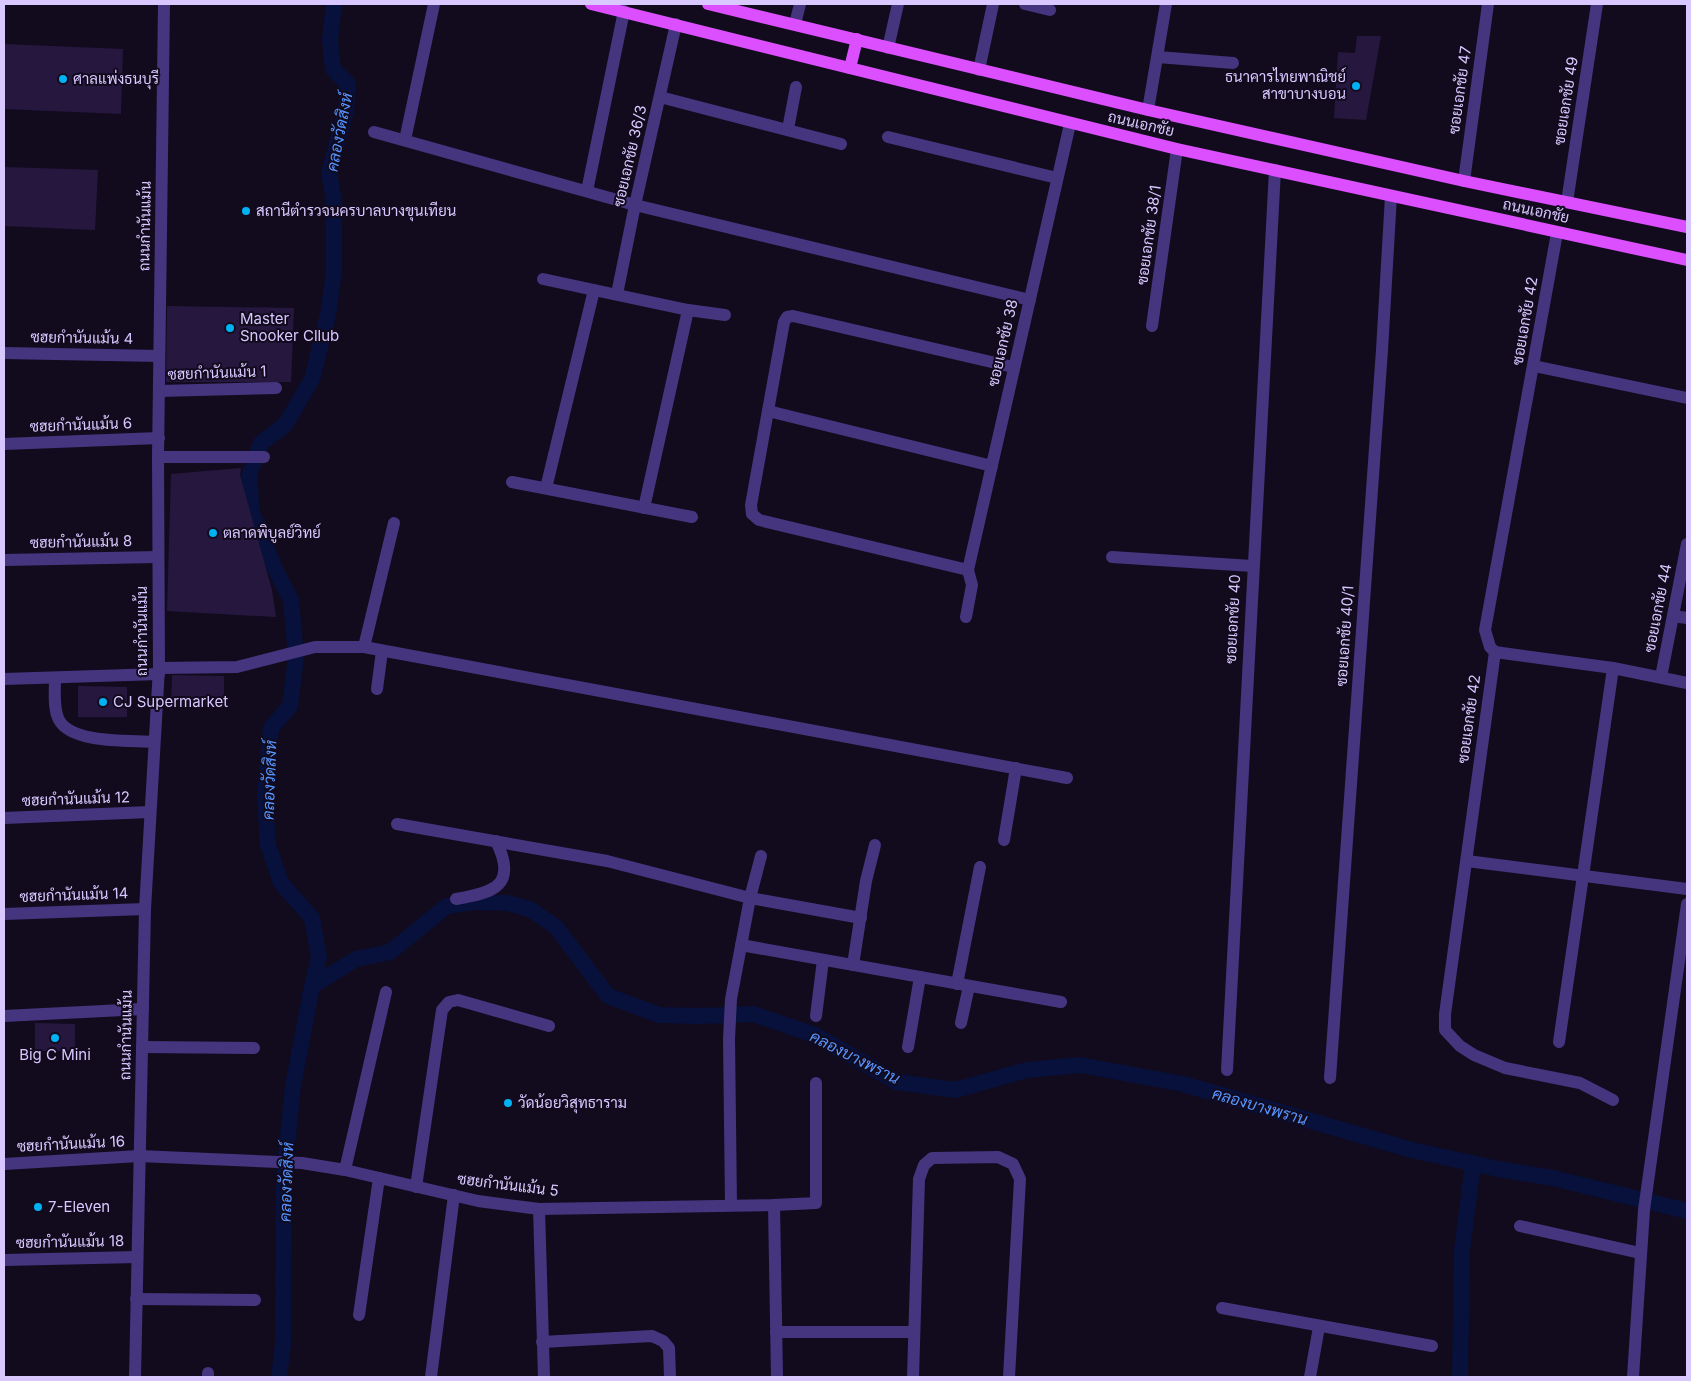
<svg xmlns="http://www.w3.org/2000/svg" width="1691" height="1381" font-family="Inter,Sarabun,sans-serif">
  <rect width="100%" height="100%" fill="#120b1e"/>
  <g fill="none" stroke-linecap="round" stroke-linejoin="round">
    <g stroke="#07113b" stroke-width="16">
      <polyline points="312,986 356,959 390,952 447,906 473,902 507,903 530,909 556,927 608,996 659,1015 700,1016 753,1014 815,1035 897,1082 955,1090 1027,1070 1080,1065 1183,1084 1412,1150 1498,1169 1553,1178 1687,1211"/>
      <polyline points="279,1377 283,1344 284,1176 293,1086 312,986 319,958 312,918 281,883 268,845 265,796 271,728 290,706 296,657 291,600 276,571 252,513 249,476 261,443 285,425 312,379 328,315 334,272 334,201 329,173 346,111 348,84 333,69 330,40 334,4"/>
      <polyline points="1460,1377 1462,1250 1473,1163"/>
    </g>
  </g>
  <g fill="#26173f">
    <polygon points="1357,36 1381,36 1366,120 1334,118 1338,52 1355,53"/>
    <polygon points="4,44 123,49 121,114 4,109"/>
    <polygon points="4,167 98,170 95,230 4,226"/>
    <polygon points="167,306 294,308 291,382 166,382"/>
    <polygon points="241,468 240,475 272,590 276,617 167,611 171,474"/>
    <polygon points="172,675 224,676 224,706 171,705"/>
    <polygon points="78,686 127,687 127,717 78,717"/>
    <polygon points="35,1023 75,1024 75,1051 35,1051"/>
  </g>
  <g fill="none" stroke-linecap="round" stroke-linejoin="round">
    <g stroke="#45357f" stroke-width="12">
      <polyline points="1025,4 1050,10"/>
      <polyline points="795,24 800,4"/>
      <polyline points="888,48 898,4"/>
      <polyline points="1158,57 1233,63"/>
      <polyline points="979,70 993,4"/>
      <polyline points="660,97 841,144"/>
      <polyline points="1148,110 1166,4"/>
      <polyline points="788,129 796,87"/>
      <polyline points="374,132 635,205 1030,300"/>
      <polyline points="888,137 1057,178"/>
      <polyline points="405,140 434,4"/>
      <polyline points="1464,181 1488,4"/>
      <polyline points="587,191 624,11"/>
      <polyline points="1567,202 1597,4"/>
      <polyline points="1557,233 1485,630 1490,647 1495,652 1445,1014 1445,1030 1460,1046 1474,1055 1505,1068 1580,1083 1613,1100"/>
      <polyline points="543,279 594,290"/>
      <polyline points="617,294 635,205 676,24"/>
      <polyline points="688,310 725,315"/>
      <polyline points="1152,326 1177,149"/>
      <polyline points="4,353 159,356"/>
      <polyline points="1534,366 1687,398"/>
      <polyline points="159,391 276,388"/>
      <polyline points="768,411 992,466"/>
      <polyline points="4,444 159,438"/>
      <polyline points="158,457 264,457"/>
      <polyline points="512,482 692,517"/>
      <polyline points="546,488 594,290 688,310 644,508"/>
      <polyline points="1112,557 1252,566"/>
      <polyline points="4,560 158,557"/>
      <polyline points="968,570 759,520 752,514 751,505 784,322 787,317 793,316 1013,367"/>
      <polyline points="1673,616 1687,618"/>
      <polyline points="966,617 972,585 968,570 1070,124"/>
      <polyline points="364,647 394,523"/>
      <polyline points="1495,652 1613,668 1687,683"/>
      <polyline points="159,668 237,667 315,647 364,647 1067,778"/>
      <polyline points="1661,677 1687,544"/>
      <path d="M55,678C55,690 53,709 59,720C72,744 130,740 154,742"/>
      <polyline points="4,679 159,674"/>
      <polyline points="377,689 382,651"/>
      <polyline points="4,818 150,812"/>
      <polyline points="397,824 607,861 750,898 761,856"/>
      <polyline points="1004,840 1016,768"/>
      <polyline points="1467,861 1687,889"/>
      <path d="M456,899C494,893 518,885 496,841"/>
      <polyline points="4,914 145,909"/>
      <polyline points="741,945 1061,1002"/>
      <polyline points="853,965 866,881 875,845"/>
      <polyline points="957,984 980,867"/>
      <polyline points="4,1016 143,1009"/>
      <polyline points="816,1016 823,960"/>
      <polyline points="961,1023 969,986"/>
      <polyline points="1559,1042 1613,668"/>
      <polyline points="142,1047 254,1048"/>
      <polyline points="908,1047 920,977"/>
      <polyline points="1227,1070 1275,170"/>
      <polyline points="1330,1078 1382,350 1391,196"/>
      <polyline points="4,1164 139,1156 302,1163 345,1170 478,1201 539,1209 774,1205 816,1203 816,1083"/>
      <polyline points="345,1170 386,992"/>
      <polyline points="416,1187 442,1010 449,1002 458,1000 549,1026"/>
      <polyline points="731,1205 729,1039 731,999 750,898 861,918"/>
      <polyline points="774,1205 777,1377"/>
      <polyline points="539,1209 544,1377"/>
      <polyline points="1520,1226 1640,1253"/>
      <polyline points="4,1260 137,1257"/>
      <polyline points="136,1299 255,1300"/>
      <polyline points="1222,1308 1432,1346"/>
      <polyline points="359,1315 379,1178"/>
      <polyline points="776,1332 914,1332"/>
      <polyline points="542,1342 652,1336 663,1341 669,1348 670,1377"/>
      <polyline points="135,1377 145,909 159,668 158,457 164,4"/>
      <polyline points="208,1377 208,1373"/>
      <polyline points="431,1377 454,1195"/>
      <polyline points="913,1377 919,1179 924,1165 932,1158 998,1157 1013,1164 1020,1179 1009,1377"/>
      <polyline points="1310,1377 1319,1327"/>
      <polyline points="1633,1377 1644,1210 1687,904"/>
    </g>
    <g stroke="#dc4fff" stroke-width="12">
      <polyline points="591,4 1177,149 1687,260"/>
      <polyline points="708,4 1148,110 1464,181 1687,227"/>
      <polyline points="850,68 857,39"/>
    </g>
  </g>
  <g fill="#00b1f3" stroke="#120b1e" stroke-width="2">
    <circle cx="63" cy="79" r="5"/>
    <circle cx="1356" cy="86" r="5"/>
    <circle cx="246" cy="211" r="5"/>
    <circle cx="230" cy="328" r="5"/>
    <circle cx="213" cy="533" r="5"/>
    <circle cx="103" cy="702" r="5"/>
    <circle cx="55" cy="1038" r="5"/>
    <circle cx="508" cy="1103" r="5"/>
    <circle cx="38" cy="1207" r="5"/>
  </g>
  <g text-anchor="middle" stroke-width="4" stroke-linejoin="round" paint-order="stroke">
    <g font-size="15" fill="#d8c8ff" stroke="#120b1e" text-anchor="start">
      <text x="1346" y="82" text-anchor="end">ธนาคารไทยพาณิชย์<tspan x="1346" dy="17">สาขาบางบอน</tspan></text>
      <text x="73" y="84">ศาลแพ่งธนบุรี</text>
      <text x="256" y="216">สถานีตำรวจนครบาลบางขุนเทียน</text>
      <text x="240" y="324">Master<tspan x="240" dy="17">Snooker Cllub</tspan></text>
      <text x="223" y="538">ตลาดพิบูลย์วิทย์</text>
      <text x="113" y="707">CJ Supermarket</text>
      <text x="55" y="1060" text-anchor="middle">Big C Mini</text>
      <text x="518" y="1108">วัดน้อยวิสุทธาราม</text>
      <text x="48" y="1212">7-Eleven</text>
    </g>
    <g font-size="15" fill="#d8c8ff" stroke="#120b1e">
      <text transform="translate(1460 90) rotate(-82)" y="5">ซอยเอกชัย 47</text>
      <text transform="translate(1566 101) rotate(-81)" y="5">ซอยเอกชัย 49</text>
      <text transform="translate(1141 124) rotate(13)" y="5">ถนนเอกชัย</text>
      <text transform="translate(630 156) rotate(-77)" y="5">ซอยเอกชัย 36/3</text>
      <text transform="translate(1536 211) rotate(12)" y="5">ถนนเอกชัย</text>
      <text transform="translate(145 226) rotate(-89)" y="5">ถนนกำนันแม้น</text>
      <text transform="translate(1149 235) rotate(-82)" y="5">ซอยเอกชัย 38/1</text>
      <text transform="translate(1525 321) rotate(-80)" y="5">ซอยเอกชัย 42</text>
      <text transform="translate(82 338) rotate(1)" y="5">ซฮยกำนันแม้น 4</text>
      <text transform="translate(1003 343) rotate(-77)" y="5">ซอยเอกชัย 38</text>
      <text transform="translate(217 373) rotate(-2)" y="5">ซฮยกำนันแม้น 1</text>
      <text transform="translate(81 425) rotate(-2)" y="5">ซฮยกำนันแม้น 6</text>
      <text transform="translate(81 542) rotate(-1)" y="5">ซฮยกำนันแม้น 8</text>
      <text transform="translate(1658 608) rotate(-79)" y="5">ซอยเอกชัย 44</text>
      <text transform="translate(1233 619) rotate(-87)" y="5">ซอยเอกชัย 40</text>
      <text transform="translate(142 631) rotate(-90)" y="5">ถนนกำนันแม้น</text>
      <text transform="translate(1345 636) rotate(-86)" y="5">ซอยเอกชัย 40/1</text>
      <text transform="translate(1469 719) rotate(-82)" y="5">ซอยเอกชัย 42</text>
      <text transform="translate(76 799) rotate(-2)" y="5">ซฮยกำนันแม้น 12</text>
      <text transform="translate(74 895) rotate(-2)" y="5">ซฮยกำนันแม้น 14</text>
      <text transform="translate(126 1035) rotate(-89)" y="5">ถนนกำนันแม้น</text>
      <text transform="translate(71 1144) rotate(-3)" y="5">ซฮยกำนันแม้น 16</text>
      <text transform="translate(508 1185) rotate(7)" y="5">ซฮยกำนันแม้น 5</text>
      <text transform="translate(70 1242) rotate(-1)" y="5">ซฮยกำนันแม้น 18</text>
    </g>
    <g font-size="16" font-style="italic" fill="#5694ff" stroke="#120b1e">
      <text transform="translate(339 132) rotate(-79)" y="6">คลองวัดสิงห์</text>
      <text transform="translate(269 780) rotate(-88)" y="6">คลองวัดสิงห์</text>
      <text transform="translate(855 1057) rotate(27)" y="6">คลองบางพราน</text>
      <text transform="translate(1260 1106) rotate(16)" y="6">คลองบางพราน</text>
      <text transform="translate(286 1182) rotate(-88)" y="6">คลองวัดสิงห์</text>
    </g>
  </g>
  <rect width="1691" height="1381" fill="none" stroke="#d8c8ff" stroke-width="10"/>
</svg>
